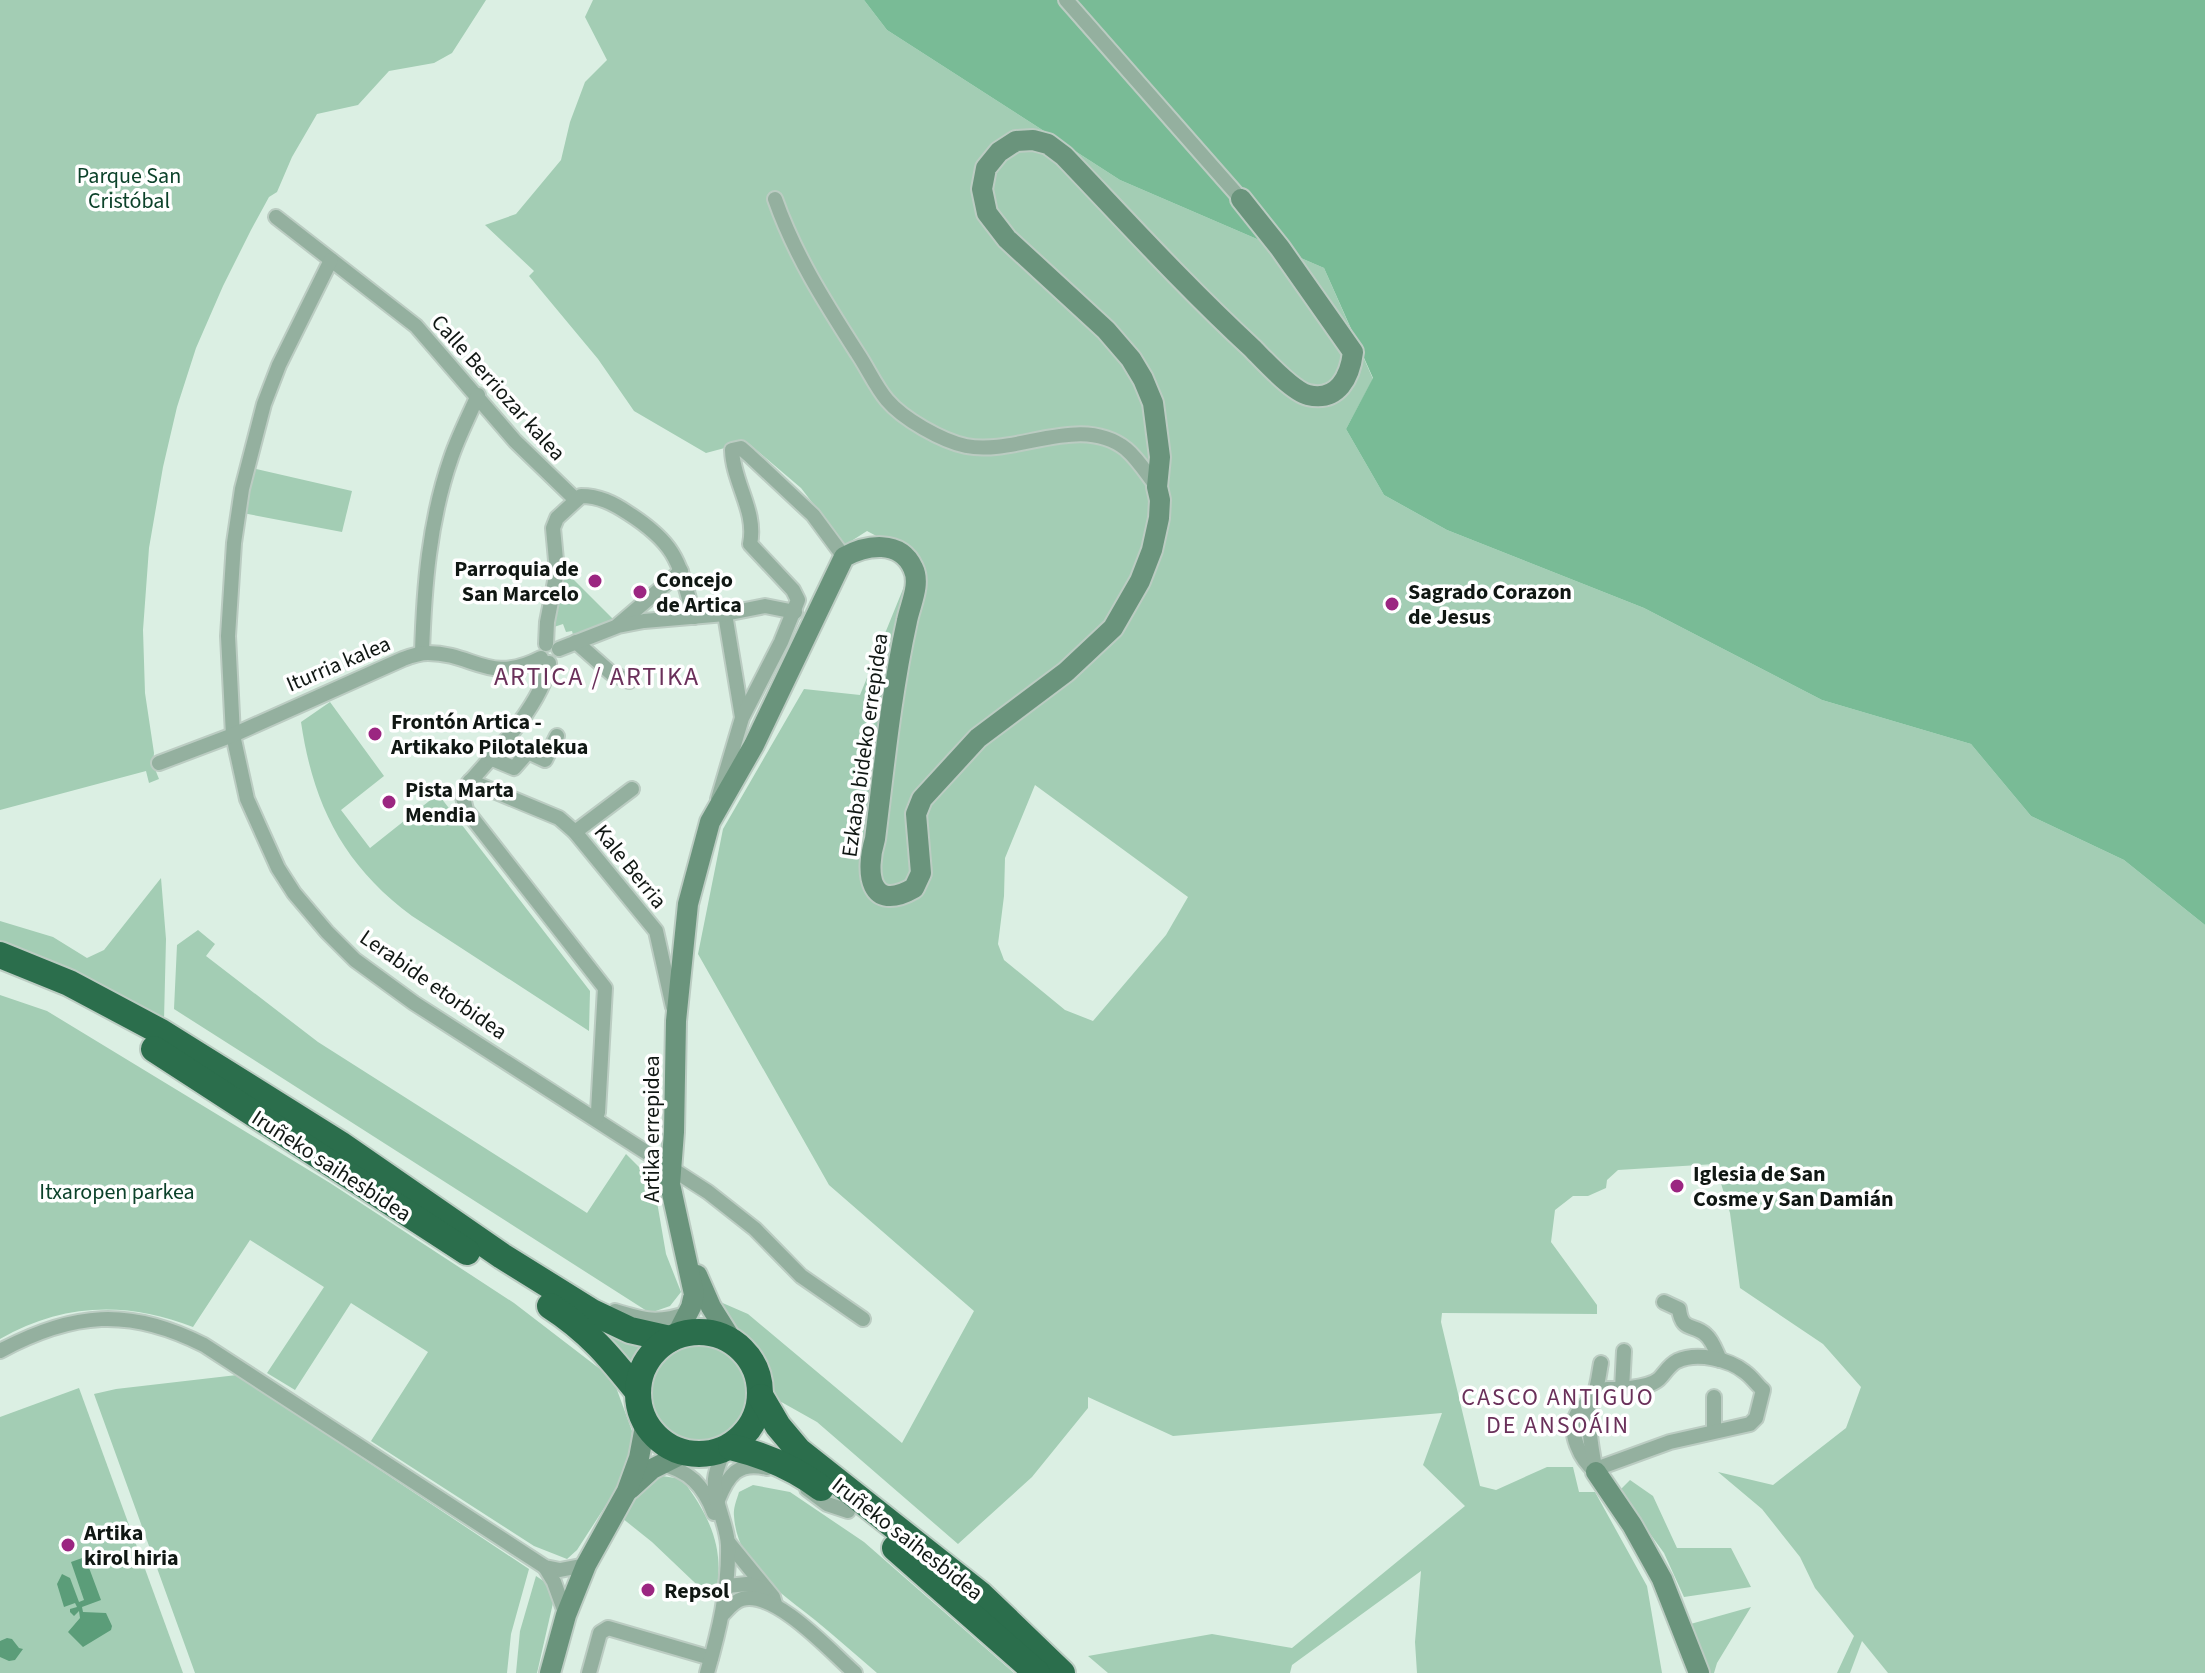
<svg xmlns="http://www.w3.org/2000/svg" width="2205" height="1673" font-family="'Source Sans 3',sans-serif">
  <rect width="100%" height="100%" fill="#dbefe3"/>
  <g fill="#a3cdb4" fill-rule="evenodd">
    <polygon points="0,0 486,0 452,53 434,63 389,71 358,105 317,114 292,157 277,192 269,197 251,230 223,286 196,348 177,407 163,467 149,548 143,630 145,693 154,753 153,764 159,779 149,783 146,771 0,810"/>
    <path d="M593,0H864L887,30L1120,180L1324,268L1373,379L1346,429L1384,495L1447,530L1644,608L1822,700L1971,744L2031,816L2124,860L2205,925V1673H1888L1862,1641L1850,1673H1837L1854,1636L1815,1588L1800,1557L1762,1509L1718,1472L1773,1485L1846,1428L1861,1387L1823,1344L1740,1288L1730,1213L1715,1164L1618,1170L1607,1180L1606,1188L1588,1196H1573L1555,1210L1551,1242L1597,1305V1314L1442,1313L1441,1322L1480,1486L1496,1490L1547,1467H1573L1579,1492H1595L1647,1586L1662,1673H1417L1415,1642L1421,1571L1292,1665L1290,1673H1108L1088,1656L1212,1634L1292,1648L1465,1506L1423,1465L1442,1413L1173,1436L1088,1397V1408L1032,1477L958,1544L817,1422L776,1399L765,1356L730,1323L718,1301L748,1314L902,1443L974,1311L829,1185L698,954L723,829L804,689L860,695L916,557L867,531L845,545L801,488L747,442L706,453L634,411L598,359L529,276L534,271L485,225L516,214L561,160L570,122L585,82L607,60L585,17ZM1035,785L1188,897L1166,935L1093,1021L1065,1010L1004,960L998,944L1004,896L1005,858Z"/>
    <polygon points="247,467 352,491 342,532 237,512"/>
    <polygon points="565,571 615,621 574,638 572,631 566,632 563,624 554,627"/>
    <path d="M330,702L384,776L341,810L370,848L438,794L590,991L589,1031L412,916C343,865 313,804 301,722Z"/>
    <polygon points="161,878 166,939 164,1020 0,944 0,921 53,937 87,958 104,950"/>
    <polygon points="198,930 215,944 206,956 318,1042 587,1213 626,1154 649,1177 656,1196 666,1254 681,1292 670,1306 650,1313 174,1009 177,945"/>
    <path d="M0,995L47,1011L330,1183L514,1303L613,1379L632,1431L628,1471L577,1550L567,1559L534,1546L371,1441L428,1352L351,1303L295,1390L267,1373L324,1287L250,1240L193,1327C127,1301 62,1303 0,1339Z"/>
    <polygon points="584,1319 646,1343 636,1356 631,1371"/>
    <circle cx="699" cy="1394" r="48"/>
    <polygon points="237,1375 529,1569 511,1634 507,1673 195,1673 94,1394 116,1389"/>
    <polygon points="79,1388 183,1673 0,1673 0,1417"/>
    <path d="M662,1476L682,1479C711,1518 727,1552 714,1601L652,1542L622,1518L639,1495Z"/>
    <polygon points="1630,1480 1653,1496 1677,1548 1731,1548 1751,1587 1684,1597 1664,1553 1619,1491"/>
    <path d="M753,1485L790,1492L864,1542L1014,1673H877C856,1655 836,1637 815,1620C781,1593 737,1565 734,1516C733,1508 737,1499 739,1492Z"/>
    <polygon points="536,1576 545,1582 553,1603 537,1673 516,1673 520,1631"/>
    <polygon points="1751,1607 1717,1663 1714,1673 1709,1673 1687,1625"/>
  </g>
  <polygon fill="#79bb96" points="864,0 2205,0 2205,925 2124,860 2031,816 1971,744 1822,700 1644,608 1447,530 1384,495 1346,429 1373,378 1324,268 1120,180 887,30"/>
  <g fill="#5b9d79">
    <polygon points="85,1557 101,1600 82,1607 83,1612 106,1613 112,1626 111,1630 83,1647 68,1632 80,1618 79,1611 74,1616 70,1612 70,1609 77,1607 75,1603 64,1607 57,1584 62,1574 70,1578 79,1602 84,1600 71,1562"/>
    <polygon points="7,1638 12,1639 19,1648 23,1649 15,1660 9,1661 0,1657 0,1641"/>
  </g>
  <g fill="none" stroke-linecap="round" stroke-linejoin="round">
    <g stroke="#bbccc2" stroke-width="18">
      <g id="street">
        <polyline points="1066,0 1241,199"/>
        <path d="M775,199C795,256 826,304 858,354C868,369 876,387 887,400C903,419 942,441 966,446C1017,456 1080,413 1126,449C1138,459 1147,474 1157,487"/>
        <polyline points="276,217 416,326 515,441 575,499"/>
        <polyline points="331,260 279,365 264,404 242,489 234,543 228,636 233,735 247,799 278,868 294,893 327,932 355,960 414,1003 708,1192 755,1229 801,1276 863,1319"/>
        <polyline points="725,614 742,717"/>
        <polyline points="618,625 681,571"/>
        <polyline points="576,642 611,673 629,681"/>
        <path d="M546,644L547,622L557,571L553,528L557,518L581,496C599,496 613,503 628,513C678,545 679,563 694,617"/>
        <polyline points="559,649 618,626 644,621 725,614 765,606 795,612"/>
        <path d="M422,653C424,588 429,521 451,458C458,437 469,416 478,395"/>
        <path d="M549,663C544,702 492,757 466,786L463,797L466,810L605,988L598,1112L596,1118"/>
        <polyline points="490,758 514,768 528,752 545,760 557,736"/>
        <path d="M159,763L233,735L403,659C411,656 419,653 428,653C474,653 489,685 541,658"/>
        <polyline points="470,781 559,818 575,832 656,931 673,1007"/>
        <path d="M718,799L742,718L781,642L798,600L793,590L750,544C757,511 733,483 732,450L741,448L749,455L813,515L844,557"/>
        <polyline points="575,832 632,789"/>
        <path d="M1664,1302L1679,1309C1682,1333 1694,1323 1706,1335C1713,1341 1716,1352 1720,1360"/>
        <path d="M615,1311C644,1320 658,1324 688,1313"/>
        <path d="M0,1351C73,1312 129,1307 204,1345L545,1567L560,1570L586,1565"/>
        <polyline points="1714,1431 1714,1397"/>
        <path d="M660,1464C689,1470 704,1486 714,1513"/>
        <path d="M1595,1471C1581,1460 1567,1433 1577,1414C1581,1407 1590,1402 1594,1395C1598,1386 1599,1373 1601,1363"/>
        <path d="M1596,1472L1604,1466L1670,1442L1750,1424L1756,1418L1763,1390C1757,1385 1752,1377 1745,1372C1729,1359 1697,1352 1677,1361C1669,1365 1665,1373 1659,1379C1650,1387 1634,1387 1622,1389"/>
        <path d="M1596,1472C1591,1446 1586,1423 1593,1397L1607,1389H1622L1624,1351"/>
        <polyline points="807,1489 827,1504 848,1511"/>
        <path d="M718,1500C728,1475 738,1461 767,1468"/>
        <polyline points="728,1542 773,1597 775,1604"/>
        <polyline points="545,1567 554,1582 566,1615"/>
        <polyline points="727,1586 747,1584 765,1589"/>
        <path d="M723,1614C728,1609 734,1601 742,1599C776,1590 831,1652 855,1673"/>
        <polyline points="589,1673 600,1633 608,1628 711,1658"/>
        <path d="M707,1673C719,1631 729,1590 728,1545C727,1523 713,1502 715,1479C716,1469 721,1459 724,1449"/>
      </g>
    </g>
    <g stroke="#bbccc2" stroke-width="24">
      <g id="secondary">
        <polyline points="697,1275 711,1307 733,1342"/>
        <path d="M676,1336L691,1307L694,1294L670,1184L674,1132L676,1021L688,904L710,822L754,745L844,557C866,545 900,539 913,568C921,584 910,605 907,621C891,693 884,767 875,839C865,872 869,914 914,888L921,873L916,814L922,799L978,738L1066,672L1113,628L1140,581L1152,550L1159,518L1160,500L1157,487L1160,457L1153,403L1143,379L1131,359L1106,330L1007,239L987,213L982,189L986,168L999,152L1016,141L1033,140L1048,144L1064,156C1126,221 1186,287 1252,348C1264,360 1292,391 1308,395C1338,402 1350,377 1353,352L1280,248L1241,199"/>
        <polyline points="1596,1472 1632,1525 1662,1579 1699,1673"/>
        <polyline points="630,1489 652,1469 686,1452"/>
        <polyline points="550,1673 566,1615 586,1565 627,1491 639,1458 646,1421"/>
      </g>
    </g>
    <g stroke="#bbccc2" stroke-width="30">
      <g id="highway">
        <polyline points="0,955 69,983 161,1032 340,1144 502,1256 592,1312 630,1330 670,1339"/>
        <polyline points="154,1049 467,1252"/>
        <path d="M550,1306C589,1331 610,1357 638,1392"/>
        <circle cx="699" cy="1393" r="61"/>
        <polyline points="761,1397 778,1426 799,1451 981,1595 1062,1673"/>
        <path d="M731,1447C764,1455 793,1467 821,1488"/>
        <polyline points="895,1548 1037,1673"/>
      </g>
    </g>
    <use href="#street" stroke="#94b09f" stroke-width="14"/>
    <use href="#secondary" stroke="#6a947c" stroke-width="20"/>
    <use href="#highway" stroke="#2b6e4c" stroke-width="26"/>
  </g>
  <g fill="#9b2681" stroke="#fff" stroke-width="3">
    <circle cx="595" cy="581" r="8"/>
    <circle cx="640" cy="592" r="8"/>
    <circle cx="1392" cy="604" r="8"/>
    <circle cx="375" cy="734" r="8"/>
    <circle cx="389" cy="802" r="8"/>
    <circle cx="1677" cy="1186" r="8"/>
    <circle cx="68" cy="1545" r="8"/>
    <circle cx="648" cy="1590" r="8"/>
  </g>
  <g text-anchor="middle" stroke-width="7" stroke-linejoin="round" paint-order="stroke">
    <g font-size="22" fill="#0c422a" stroke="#fff">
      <text x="129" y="183">Parque San<tspan x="129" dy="25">Cristóbal</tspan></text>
      <text x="117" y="1199">Itxaropen parkea</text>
    </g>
    <g font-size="22" fill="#101713" stroke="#fff">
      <text transform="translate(499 387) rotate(48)" y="8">Calle Berriozar kalea</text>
      <text transform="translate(338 663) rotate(-23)" y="8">Iturria kalea</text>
      <text transform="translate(864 745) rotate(-82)" y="8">Ezkaba bideko errepidea</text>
      <text transform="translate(631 866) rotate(51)" y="8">Kale Berria</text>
      <text transform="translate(434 984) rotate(35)" y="8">Lerabide etorbidea</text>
      <text transform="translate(651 1129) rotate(-90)" y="8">Artika errepidea</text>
      <text transform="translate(332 1165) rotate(33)" y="8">Iruñeko saihesbidea</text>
      <text transform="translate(908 1538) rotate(38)" y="8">Iruñeko saihesbidea</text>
    </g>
    <g font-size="22" font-weight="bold" fill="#101713" stroke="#fff" text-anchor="start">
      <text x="579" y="576" text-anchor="end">Parroquia de<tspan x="579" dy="25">San Marcelo</tspan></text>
      <text x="656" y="587">Concejo<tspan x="656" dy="25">de Artica</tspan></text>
      <text x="1408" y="599">Sagrado Corazon<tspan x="1408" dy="25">de Jesus</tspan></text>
      <text x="391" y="729">Frontón Artica -<tspan x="391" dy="25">Artikako Pilotalekua</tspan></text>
      <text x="405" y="797">Pista Marta<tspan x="405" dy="25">Mendia</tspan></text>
      <text x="1693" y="1181">Iglesia de San<tspan x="1693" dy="25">Cosme y San Damián</tspan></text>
      <text x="84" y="1540">Artika<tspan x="84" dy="25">kirol hiria</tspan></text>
      <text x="664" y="1598">Repsol</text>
    </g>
    <g font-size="24" letter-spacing="2" fill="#6a305a" stroke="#fff">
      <text x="1558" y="1405">CASCO ANTIGUO<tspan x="1558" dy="28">DE ANSOÁIN</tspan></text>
    </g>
    <g font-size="26" letter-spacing="2" fill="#6a305a" stroke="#fff">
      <text x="597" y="685">ARTICA / ARTIKA</text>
    </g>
  </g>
</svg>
